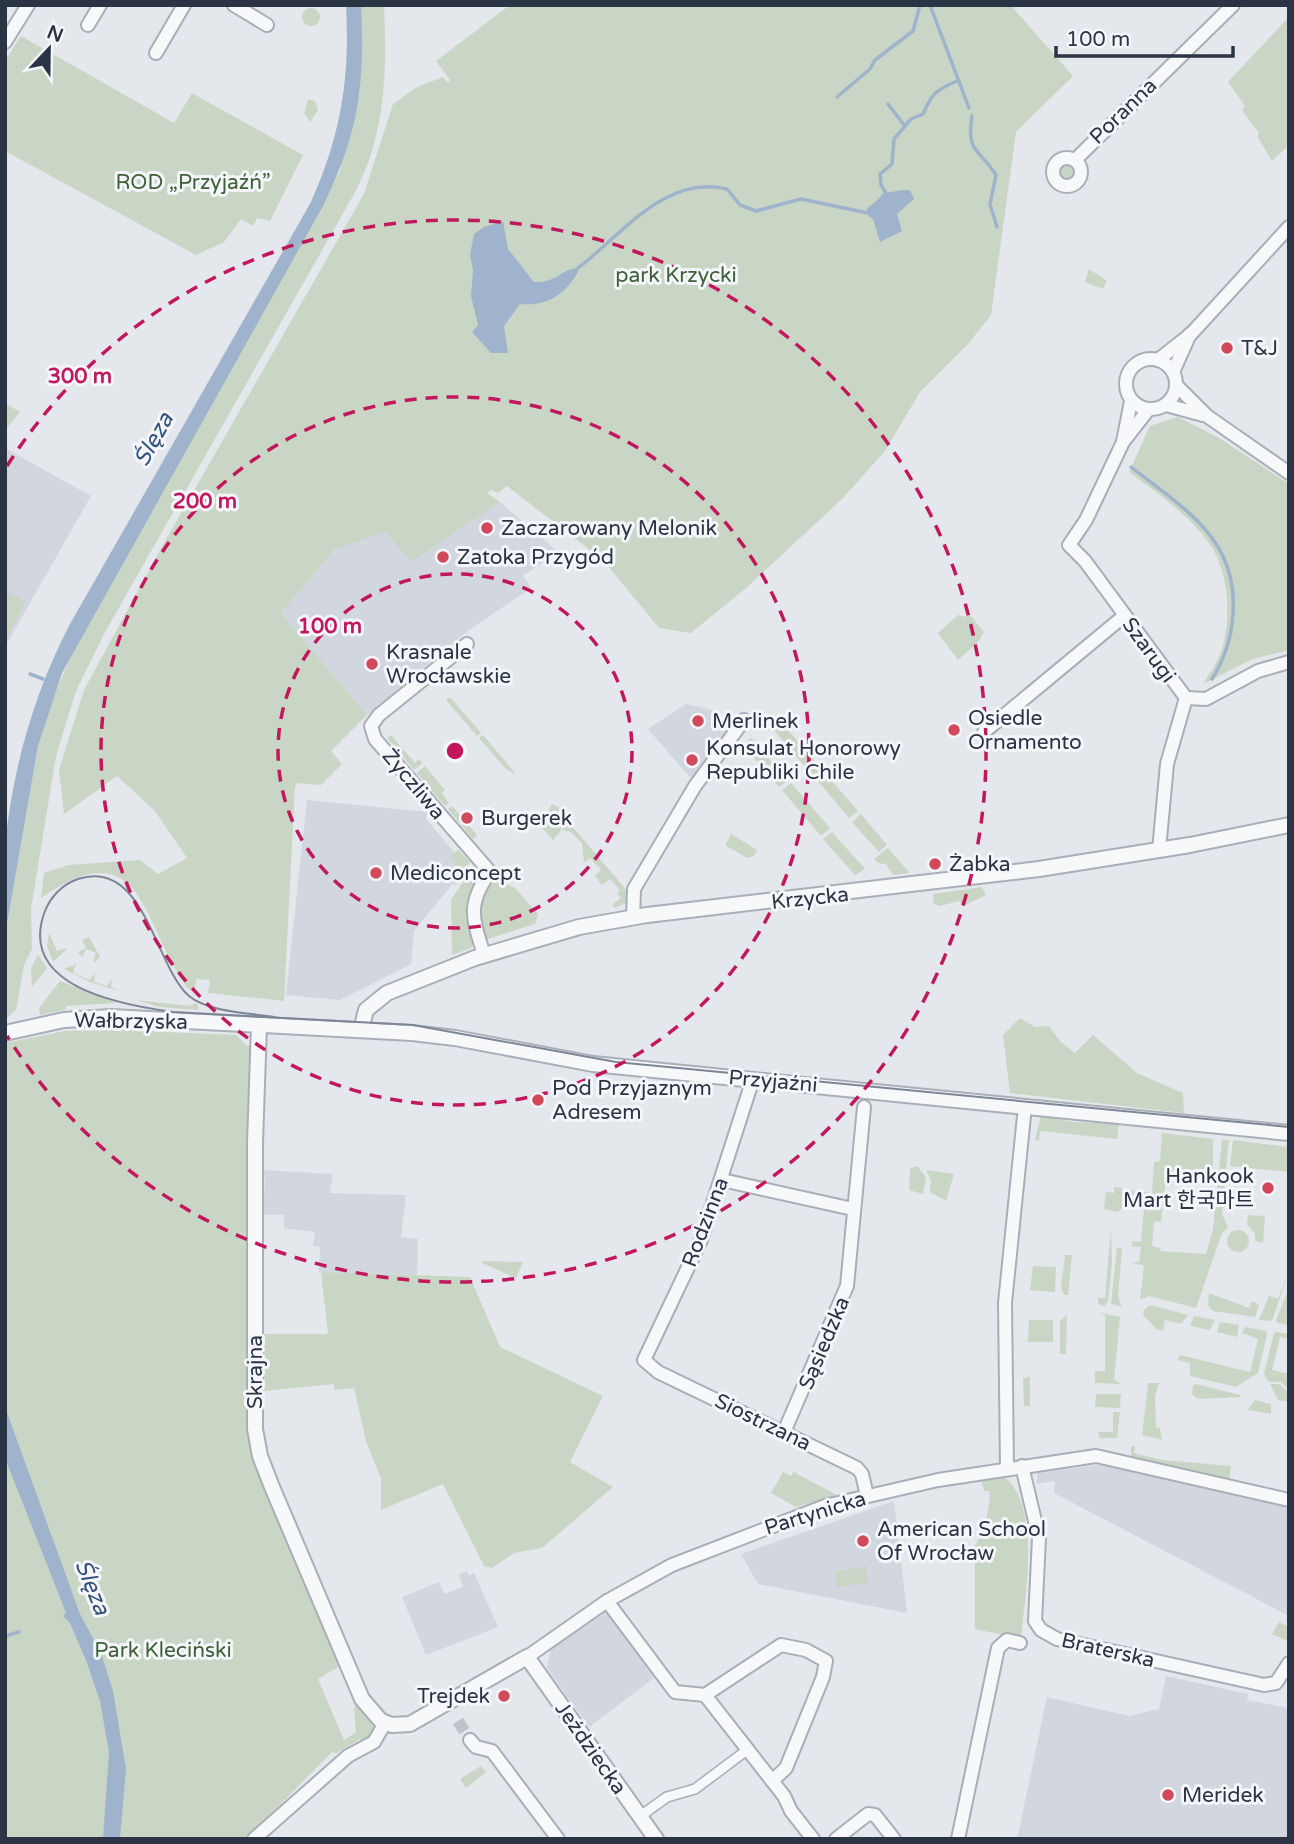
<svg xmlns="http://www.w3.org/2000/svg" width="1294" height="1844" font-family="'Varela Round','Noto Sans KR',sans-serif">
  <rect width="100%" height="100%" fill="#e4e7ec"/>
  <g fill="#d2d6de">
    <polygon points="5,448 91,496 6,645 5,645"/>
    <polygon points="500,502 558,552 523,576 531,588 469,630 367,715 281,613 334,550 385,532 411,562"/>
    <polygon points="686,704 713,710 731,731 694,782 648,729"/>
    <polygon points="307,800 427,812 426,819 459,858 460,875 414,931 411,964 340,1000 286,995"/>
    <polygon points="263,1170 333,1174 330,1193 406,1195 401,1237 418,1239 417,1275 319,1272 320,1247 313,1246 315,1232 284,1228 284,1215 263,1215 265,1179"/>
    <polygon points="1100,1465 1289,1506 1289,1616 1054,1493 1055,1481 1037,1484 1037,1473"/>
    <polygon points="894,1501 907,1613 758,1584 741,1554"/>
    <polygon points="467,1571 468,1575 474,1573 498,1627 426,1655 402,1597 439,1582 444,1594 463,1587 459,1574"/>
    <polygon points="606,1612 654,1678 589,1727 547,1668 551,1649"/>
    <polygon points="1166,1676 1248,1694 1247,1700 1289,1708 1289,1839 1017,1839 1047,1697 1129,1716 1159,1709"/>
  </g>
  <g fill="#c9d6c5">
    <path d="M361,5H384C387,70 386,136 354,194L104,634L76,691L56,756L31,909L32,949L24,965L16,1010L5,1019V936L38,746L51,702L80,636L339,173L360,92Z"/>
    <path d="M510,5H1015L1014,9L1073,76L1016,132L991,315L968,344L920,392L885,451L842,499L746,588L691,633L659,628L603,560L507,486L498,493L491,490L487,493L500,502L411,562L385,532L334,550L281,613L367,715L331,751L342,764L321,785L299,783L295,786L284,1001L208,993L210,980L196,979L195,988L189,990C142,929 145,825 41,898L44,873L68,865L140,860L158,874L187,858L155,811L117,776L64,814L59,770L84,690L165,541L364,194L393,104L417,87L443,77L448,83L450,80L436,61Z"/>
    <circle cx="311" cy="17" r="9"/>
    <polygon points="1289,17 1289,145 1272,161 1257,136 1259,133 1242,110 1245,106 1228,82"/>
    <polygon points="21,36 174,123 192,93 303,155 270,221 257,218 253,226 241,219 224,242 196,255 5,151 5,61"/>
    <polygon points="308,99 315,101 318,110 310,122 304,113"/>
    <circle cx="1067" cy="172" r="9"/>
    <polygon points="1089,269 1107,281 1103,289 1085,282"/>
    <polygon points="5,403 20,412 5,430"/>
    <path d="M1178,417L1219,438L1289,484V650L1253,659L1203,684C1209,674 1217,663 1221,652C1232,620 1229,570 1209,543C1189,515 1156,492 1129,472L1150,426Z"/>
    <polygon points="5,590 25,602 5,642"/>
    <polygon points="969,614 984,632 978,642 958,660 938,633 958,615 964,617"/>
    <polygon points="450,697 481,733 477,736 446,700"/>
    <polygon points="770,714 779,720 823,770 814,777 772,728 767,731 759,722"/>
    <polygon points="391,735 415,763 419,759 422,763 414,770 387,738"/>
    <polygon points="483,735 516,774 515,774 506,769 479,738"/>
    <polygon points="751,738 788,780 779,787 743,745"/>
    <polygon points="425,766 445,790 442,793 449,803 445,806 417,773"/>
    <polygon points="825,773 858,811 849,818 817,780"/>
    <polygon points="791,783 830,828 821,836 782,790"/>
    <polygon points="552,804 559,807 559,814 563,817 561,831 553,840 540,826"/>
    <polygon points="452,806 477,835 473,839 448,809"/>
    <polygon points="861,814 887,845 879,852 852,822"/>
    <polygon points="565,818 623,886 627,892 627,903 614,908 613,904 621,898 617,893 620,890 610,879 602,885 595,876 601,870 590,858 584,863 582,843 571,832 562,830"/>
    <polygon points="832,832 865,869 855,875 823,839"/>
    <polygon points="731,834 757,850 753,857 747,858 725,845"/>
    <polygon points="888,848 909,872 909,873 893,875 886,864 878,863 874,859"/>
    <polygon points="458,850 470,862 456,885 452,882 461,870 451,856"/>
    <path d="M475,863L480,874C462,904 464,911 473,944L471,948L452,955L451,900Z"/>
    <path d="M496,879L515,888L538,914L535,924L488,939L485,937C478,912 479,900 496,879Z"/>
    <polygon points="982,887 986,895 963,906 959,901 940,906 934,904 933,894"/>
    <polygon points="49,933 57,951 66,948 66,950 53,962 47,946"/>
    <polygon points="89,937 100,957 95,962 93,961 96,953 86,949 82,957 78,952 86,948 82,940"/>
    <polygon points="38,955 47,968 32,987 31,968"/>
    <polygon points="76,964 73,973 90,980 95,973 94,982 107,986 112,979 111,987 119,991 90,982 64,969"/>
    <polygon points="60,981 116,1003 66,1006 65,1010 40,1015 39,1008"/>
    <polygon points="136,1000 190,1006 196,1003 198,1005 198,1010 160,1007"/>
    <polygon points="1020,1018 1035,1027 1049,1026 1060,1041 1075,1053 1093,1035 1137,1073 1183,1093 1184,1113 1010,1093 1003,1035"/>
    <polygon points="120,1030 236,1035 247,1046 252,1045 248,1144 248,1408 266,1489 340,1666 318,1679 344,1740 356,1732 354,1707 357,1705 375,1729 375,1735 366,1741 360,1739 337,1753 332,1752 246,1839 5,1839 5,1043 65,1031"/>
    <polygon points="1041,1116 1073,1122 1119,1124 1117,1139 1040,1131 1039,1141 1035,1140"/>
    <polygon points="1162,1133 1213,1139 1213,1175 1173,1170 1172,1186 1165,1186 1161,1222 1154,1221 1152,1246 1161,1248 1160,1251 1206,1254 1213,1229 1222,1140 1229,1140 1222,1214 1228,1228 1222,1233 1196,1308 1149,1296 1140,1300 1144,1265 1130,1263 1139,1262 1141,1247 1132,1246 1132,1241 1141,1242 1144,1209 1129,1203 1128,1190 1152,1193 1154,1162 1160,1161"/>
    <polygon points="1233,1140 1289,1147 1289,1172 1230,1166"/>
    <polygon points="917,1166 926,1177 923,1194 909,1190 910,1168"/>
    <polygon points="926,1170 954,1174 946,1201 930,1192 931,1181"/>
    <polygon points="1114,1187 1122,1188 1123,1207 1118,1212 1104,1209 1106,1192 1114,1193"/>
    <polygon points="1248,1215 1265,1216 1263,1243 1255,1241 1255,1234 1247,1224"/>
    <polygon points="1111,1228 1112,1263 1108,1302 1104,1306 1098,1304 1098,1298 1105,1298"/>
    <circle cx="1238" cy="1241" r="11"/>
    <polygon points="1117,1248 1122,1248 1118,1296 1122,1307 1111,1304"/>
    <polygon points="1065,1255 1072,1255 1068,1295 1064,1295 1061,1288"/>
    <polygon points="483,1261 523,1262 516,1278 482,1263"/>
    <polygon points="1033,1266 1056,1267 1055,1292 1030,1290"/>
    <polygon points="1289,1271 1272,1321 1259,1320 1269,1296 1278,1299"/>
    <polygon points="321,1272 470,1277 500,1347 603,1396 570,1462 613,1487 542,1548 514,1553 492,1568 484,1566 443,1484 381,1510 381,1479 366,1441 354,1388 334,1390 334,1384 264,1391 264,1334 328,1334"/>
    <polygon points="1289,1288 1289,1325 1277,1323 1276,1320"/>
    <polygon points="1209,1293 1249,1308 1252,1301 1259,1305 1255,1317 1213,1311 1208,1305"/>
    <polygon points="1150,1305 1155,1306 1188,1315 1181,1324 1165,1320 1163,1331 1156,1329 1143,1315 1144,1310"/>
    <polygon points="1097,1312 1120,1317 1114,1380 1122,1384 1095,1383 1095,1371 1105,1371 1105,1315"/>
    <polygon points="1067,1315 1066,1354 1060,1354 1060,1321"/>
    <polygon points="1194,1316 1215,1320 1210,1330 1190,1326"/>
    <polygon points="1029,1320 1053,1320 1053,1342 1028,1342"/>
    <polygon points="1220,1322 1239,1325 1237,1337 1217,1332"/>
    <polygon points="1245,1327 1266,1331 1267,1334 1258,1373 1236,1387 1190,1376 1190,1363 1178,1360 1180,1355 1250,1372 1258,1339 1242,1333"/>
    <polygon points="1277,1332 1289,1334 1289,1339 1280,1337 1272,1370 1289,1374 1289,1390 1281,1382 1269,1382 1264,1374 1274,1333"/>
    <polygon points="1030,1377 1030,1406 1024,1406 1023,1378"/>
    <polygon points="1148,1383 1159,1383 1155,1396 1156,1427 1160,1428 1162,1440 1142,1435"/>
    <polygon points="1196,1384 1240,1395 1240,1397 1198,1399 1192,1394 1193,1385"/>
    <polygon points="1270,1384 1279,1384 1289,1393 1289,1402 1278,1400"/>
    <polygon points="1096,1394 1121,1394 1120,1408 1095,1407"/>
    <polygon points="1255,1400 1271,1404 1271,1414 1248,1410"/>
    <polygon points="1113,1412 1120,1412 1117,1438 1100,1438 1098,1432 1113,1432"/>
    <polygon points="1131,1446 1135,1446 1134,1453 1162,1460 1231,1466 1229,1480 1131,1458"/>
    <polygon points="794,1471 799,1475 837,1495 796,1507 771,1493 783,1472 791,1476"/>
    <path d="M1006,1478C1041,1511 1025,1594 1021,1639L975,1629V1546L986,1524L990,1495L989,1491H984L982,1481Z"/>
    <polygon points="866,1567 868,1583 837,1587 835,1571"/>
    <polygon points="1279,1622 1289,1627 1287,1641 1272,1634"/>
    <polygon points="481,1766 486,1772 466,1788 460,1779"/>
  </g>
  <g fill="#9fb4cc">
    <path d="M346,5H361C365,86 359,133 323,206L62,673L38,746L5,936C5,906 2,875 5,845C13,767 34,693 70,624L311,202C341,135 350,79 346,5Z"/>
    <polygon points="902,190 910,190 914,199 897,214 902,231 880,242 873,219 868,216 869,207 886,193"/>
    <path d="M503,221L508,249L534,282C557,283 561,269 578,268V272C566,293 548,307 520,304L504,326L508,353H491L472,332L478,325L471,296L473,270L470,255L474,234L484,227Z"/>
    <polygon points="5,1407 80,1614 101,1653 113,1691 126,1769 120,1839 103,1839 109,1752 100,1701 87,1663 70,1623 63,1616 66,1613 5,1458"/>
  </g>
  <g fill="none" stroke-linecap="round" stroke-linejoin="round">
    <g stroke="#9fb4cc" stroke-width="3.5">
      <polyline points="930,5 969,108"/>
      <polyline points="837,97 870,69 875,60 913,31 920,5"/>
      <polyline points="888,104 904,125"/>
      <path d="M972,116C966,153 979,148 996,175L990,204L997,227"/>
      <path d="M877,203L886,193L881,185L880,174L892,164L894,139L911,119L923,114C932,94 934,91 957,81"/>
      <path d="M578,268C622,235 665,174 727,189L740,205L756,211L801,199L868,213L869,209"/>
      <path d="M1131,467C1160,490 1199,515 1218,547C1242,587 1236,641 1212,679"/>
      <polyline points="30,674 43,679"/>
      <polyline points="5,1636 19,1632"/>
    </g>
    <polyline stroke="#bfc3cb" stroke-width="12" stroke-dasharray="12 6" stroke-linecap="butt" points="458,1721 470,1740"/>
    <g stroke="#a9aeb7" stroke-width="12">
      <polyline id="pedestrian" points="639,1817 667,1797 695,1789 747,1750"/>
    </g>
    <g stroke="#a9aeb7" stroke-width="16">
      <g id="minor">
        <polyline points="234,5 267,25"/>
        <polyline points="88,25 100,5"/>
        <polyline points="5,42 28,5"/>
        <polyline points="156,53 184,5"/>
        <circle cx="1067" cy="172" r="14"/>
        <polyline points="1075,160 1233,5"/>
        <circle cx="1151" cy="384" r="25"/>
        <polyline points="1158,360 1191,334 1289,227"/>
        <polyline points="1173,372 1190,334"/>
        <polyline points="1176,385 1207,416 1289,473"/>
        <polyline points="1166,405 1203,415"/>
        <polyline points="1148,410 1123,442 1086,520 1069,545 1085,561 1186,698"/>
        <polyline points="1123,442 1131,401"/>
        <path d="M467,644L379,715L371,726L375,739L490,872C466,905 473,919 484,955"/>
        <polyline points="1186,698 1206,699 1258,671 1289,662"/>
        <polyline points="984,732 1124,616"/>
        <polyline points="1159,850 1167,764 1186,698"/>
        <polyline points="633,918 634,889 695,786 744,720"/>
        <polyline points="753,1079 701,1240 644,1360 658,1372 857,1468 862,1474 867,1496"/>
        <polyline points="722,1180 853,1209"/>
        <polyline points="784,1432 847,1286 864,1107"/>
        <polyline points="1022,1466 1039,1538 1035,1621 1041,1630 1057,1639 1264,1685 1276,1683 1289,1663"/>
        <polyline points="1007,1469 1005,1303 1025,1106"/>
        <polyline points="607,1601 675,1692 705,1695 784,1796 791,1811 813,1839"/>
        <polyline points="527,1657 607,1601 672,1565 825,1506 938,1480 1096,1456 1289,1500"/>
        <polyline points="705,1695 781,1645 806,1650 826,1661 823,1677 786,1768 772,1781"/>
        <polyline points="470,1740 476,1747 492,1751 558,1839"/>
        <polyline points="254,1839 348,1756 374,1742 385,1723"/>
        <polyline points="836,1839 868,1814 875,1815 894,1839"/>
        <polyline points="958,1839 998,1648 1007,1640 1020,1643"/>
      </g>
    </g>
    <g stroke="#a9aeb7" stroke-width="18">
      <g id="tertiary">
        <polyline points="259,1025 255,1143 255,1429 260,1456 272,1487 362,1699 381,1721 392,1725 410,1724 527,1657 656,1839"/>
        <polyline points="361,1030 366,1010 387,993 475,958 579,927 647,915 1039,869 1190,845 1289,825"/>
        <polyline points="5,1033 64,1020 111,1017 412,1033 455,1038 593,1064 1289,1133"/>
      </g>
    </g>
    <use href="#pedestrian" stroke="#f7f8fa" stroke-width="9"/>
    <use href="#minor" stroke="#f7f8fa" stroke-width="12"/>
    <use href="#tertiary" stroke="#f7f8fa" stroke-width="14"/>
    <path stroke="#7d8696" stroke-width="2" d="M281,1018C255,1013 209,1013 189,996C154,965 145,858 78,879C63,884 51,896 45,911C16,987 122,1005 173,1012L413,1025L616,1062L1289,1127"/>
  </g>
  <g fill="none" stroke="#c2185b" stroke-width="3.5" stroke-dasharray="12 9">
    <circle cx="455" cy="751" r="177"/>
    <circle cx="455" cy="751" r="354"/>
    <path d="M7 466A531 531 0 1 1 7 1036"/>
  </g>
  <g fill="#d1495b" stroke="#f4f6f9" stroke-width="2.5">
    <circle cx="1227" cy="348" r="7"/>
    <circle cx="487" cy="528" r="7"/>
    <circle cx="443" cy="557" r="7"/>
    <circle cx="372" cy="664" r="7"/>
    <circle cx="698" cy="721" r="7"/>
    <circle cx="954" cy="730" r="7"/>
    <circle cx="692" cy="760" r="7"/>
    <circle cx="467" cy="818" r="7"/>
    <circle cx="935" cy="864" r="7"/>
    <circle cx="376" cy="873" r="7"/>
    <circle cx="538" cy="1100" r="7"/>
    <circle cx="1268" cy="1188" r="7"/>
    <circle cx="863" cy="1541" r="7"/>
    <circle cx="504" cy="1696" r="7"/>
    <circle cx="1168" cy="1795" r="7"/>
  </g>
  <g text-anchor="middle" stroke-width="6" stroke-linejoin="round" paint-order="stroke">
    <g font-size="21" fill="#2b3445" stroke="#f4f6f9">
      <text transform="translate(1123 111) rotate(-44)" y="7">Poranna</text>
      <text transform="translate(1149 650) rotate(54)" y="7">Szarugi</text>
      <text transform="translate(414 784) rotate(50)" y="7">Życzliwa</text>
      <text transform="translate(810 898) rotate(-6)" y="7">Krzycka</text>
      <text transform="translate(131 1021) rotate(1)" y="7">Wałbrzyska</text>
      <text transform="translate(773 1081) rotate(5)" y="7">Przyjaźni</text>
      <text transform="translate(705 1222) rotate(-69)" y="7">Rodzinna</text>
      <text transform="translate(824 1343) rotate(-67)" y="7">Sąsiedzka</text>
      <text transform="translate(255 1372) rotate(-90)" y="7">Skrajna</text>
      <text transform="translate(763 1422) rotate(26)" y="7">Siostrzana</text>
      <text transform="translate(815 1513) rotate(-17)" y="7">Partynicka</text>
      <text transform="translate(1108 1650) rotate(13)" y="7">Braterska</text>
      <text transform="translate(591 1748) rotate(55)" y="7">Jeździecka</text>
    </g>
    <g font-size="21" fill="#3f6138" stroke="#f4f6f9">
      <text x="193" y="189">ROD „Przyjaźń”</text>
      <text x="676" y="282">park Krzycki</text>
      <text x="163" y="1657">Park Kleciński</text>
    </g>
    <g font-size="21" fill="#2b3445" stroke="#f4f6f9" text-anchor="start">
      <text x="1241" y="355">T&amp;J</text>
      <text x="501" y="535">Zaczarowany Melonik</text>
      <text x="457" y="564">Zatoka Przygód</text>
      <text x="386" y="659">Krasnale<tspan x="386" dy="24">Wrocławskie</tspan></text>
      <text x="968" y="725">Osiedle<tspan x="968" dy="24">Ornamento</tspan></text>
      <text x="712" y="728">Merlinek</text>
      <text x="706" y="755">Konsulat Honorowy<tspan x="706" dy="24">Republiki Chile</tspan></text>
      <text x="481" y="825">Burgerek</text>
      <text x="949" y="871">Żabka</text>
      <text x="390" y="880">Mediconcept</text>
      <text x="552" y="1095">Pod Przyjaznym<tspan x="552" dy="24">Adresem</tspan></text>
      <text x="1254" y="1183" text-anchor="end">Hankook<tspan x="1254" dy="24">Mart 한국마트</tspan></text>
      <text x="877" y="1536">American School<tspan x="877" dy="24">Of Wrocław</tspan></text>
      <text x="490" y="1703" text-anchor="end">Trejdek</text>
      <text x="1182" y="1802">Meridek</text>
    </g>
    <g font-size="23" font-style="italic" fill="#34527a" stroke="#f4f6f9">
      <text transform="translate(153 439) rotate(-61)" y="8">Ślęza</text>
      <text transform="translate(93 1587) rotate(68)" y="8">Ślęza</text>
    </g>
  </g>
  <circle cx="455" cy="751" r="10" fill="#c2185b" stroke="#f4f6f9" stroke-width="3.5"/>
  <g font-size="21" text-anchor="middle" font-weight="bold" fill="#c2185b" stroke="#f4f6f9" stroke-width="6" stroke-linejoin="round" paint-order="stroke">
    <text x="80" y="383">300 m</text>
    <text x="205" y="508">200 m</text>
    <text x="330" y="633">100 m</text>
  </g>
  <rect width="1294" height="1844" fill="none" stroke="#2b3445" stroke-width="14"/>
  <g transform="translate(49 49) rotate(22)" stroke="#f4f6f9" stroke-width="5" paint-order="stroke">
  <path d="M0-5L12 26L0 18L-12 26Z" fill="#2b3445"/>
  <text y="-10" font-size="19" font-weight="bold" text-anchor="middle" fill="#2b3445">N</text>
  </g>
  <path d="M1056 46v10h177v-10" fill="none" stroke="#2b3445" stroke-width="3.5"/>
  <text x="1066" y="46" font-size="21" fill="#2b3445" stroke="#f4f6f9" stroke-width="5" paint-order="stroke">100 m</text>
</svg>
